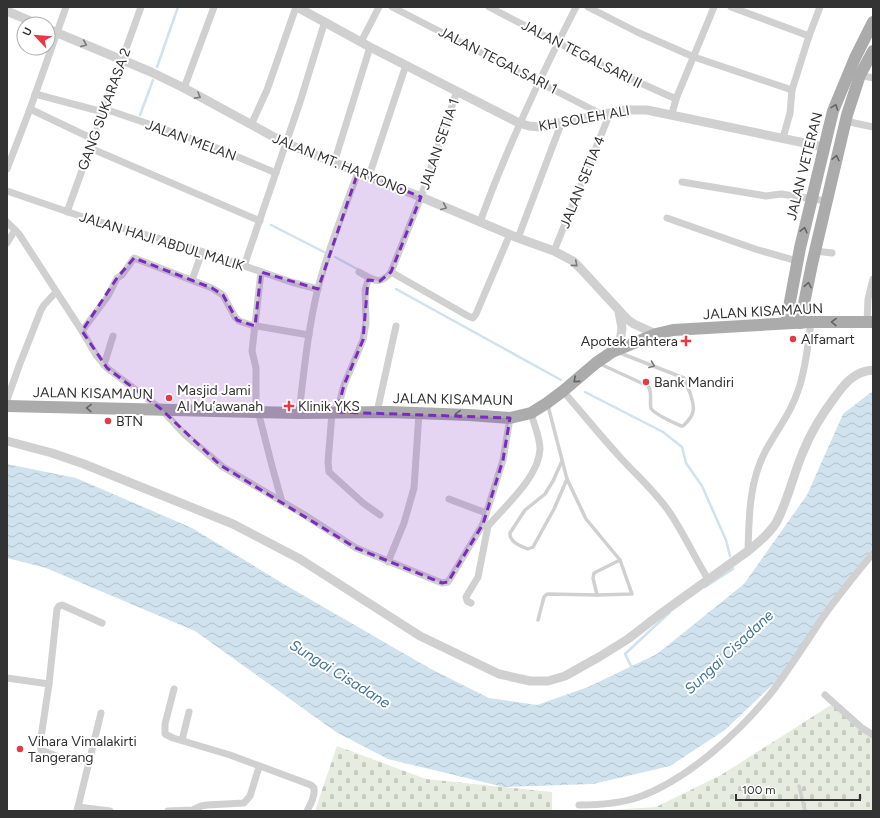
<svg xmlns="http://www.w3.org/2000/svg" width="880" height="818" font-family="Figtree,sans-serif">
  <defs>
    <pattern id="cemetery-stones" width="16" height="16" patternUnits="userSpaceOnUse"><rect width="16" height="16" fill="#e6ecdf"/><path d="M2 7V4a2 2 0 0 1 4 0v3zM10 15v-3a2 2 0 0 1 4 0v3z" fill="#c6cbc0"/></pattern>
    <pattern id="water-waves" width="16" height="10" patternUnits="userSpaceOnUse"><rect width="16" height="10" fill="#cfe2ee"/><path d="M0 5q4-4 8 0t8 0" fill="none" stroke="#b2c2cd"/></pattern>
  </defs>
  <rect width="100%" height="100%" fill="#fff"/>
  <g fill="url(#cemetery-stones)">
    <polygon points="834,703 868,736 873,732 873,811 595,811 656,807 721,775"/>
    <polygon points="337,746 426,779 552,792 552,811 315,811"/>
  </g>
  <polygon fill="url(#water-waves)" points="873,392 873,547 816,623 790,668 725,730 670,766 593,784 504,787 388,759 336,732 195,631 46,568 7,558 7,464 76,478 192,528 282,583 429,668 489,698 537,705 588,687 657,654 744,584 807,495 843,414 870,393"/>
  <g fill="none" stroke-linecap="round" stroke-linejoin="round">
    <g stroke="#cfe2ee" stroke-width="2.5">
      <polyline points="157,67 178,7"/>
      <polyline points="140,115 153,80"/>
      <polyline points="271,225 324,252"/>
      <polyline points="335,257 359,270"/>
      <polyline points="396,289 561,380"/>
      <polyline points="585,392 663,432 682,447 686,463 702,486 726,540 730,556"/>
      <polyline points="705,587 733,569 732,567"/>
      <polyline points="632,668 625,654 670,612"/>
    </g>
    <g stroke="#d0d0d0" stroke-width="3.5">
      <path d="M598,363L648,386C653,393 649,401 651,408C653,414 675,423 681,426H683C696,414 695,408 690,393C688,388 686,383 684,378L620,353"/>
      <path d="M562,461L553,481L545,494L525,510L510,533C509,542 521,546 528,549L533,547L554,509L567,479"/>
      <polyline points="597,595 593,578 594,573 620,560"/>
      <polyline points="538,620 544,597 547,594 597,595 632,594 620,560 586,519 567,479 548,406"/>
      <polyline points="799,786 805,811"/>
    </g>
    <g stroke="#d0d0d0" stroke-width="7">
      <polyline points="392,7 603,115"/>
      <polyline points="489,7 605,67 676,99"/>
      <polyline points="588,7 637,32 694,57 792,90"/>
      <polyline points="731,7 809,36"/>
      <polyline points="361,42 379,7"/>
      <polyline points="860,75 873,78"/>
      <polyline points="184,88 214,7"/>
      <polyline points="35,94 103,112"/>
      <polyline points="30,109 93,139"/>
      <polyline points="105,109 207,144 276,173"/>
      <polyline points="672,114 676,99 714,7"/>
      <polyline points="845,121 873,127"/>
      <polyline points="251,125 267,90 296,7"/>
      <polyline points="783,138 790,113 792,90 809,36 820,7"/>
      <polyline points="90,148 260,221"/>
      <polyline points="334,163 370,47"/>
      <polyline points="7,169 30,109 66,7"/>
      <polyline points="369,176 406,65"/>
      <polyline points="682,182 766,196 781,194 826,201"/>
      <polyline points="7,191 83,217 186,246 291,282 318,289"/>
      <polyline points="67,212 141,7"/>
      <polyline points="667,218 755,249 797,261"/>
      <polyline points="7,222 19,234 82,331 96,355 107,368 161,409 184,434 223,467 303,514 356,548 442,583 448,582 483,524 503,460 510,418"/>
      <path d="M480,222C507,148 540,77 576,7"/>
      <polyline points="518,238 561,124"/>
      <polyline points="7,243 15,230"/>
      <polyline points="554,251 610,113"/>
      <polyline points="815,251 832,253"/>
      <polyline points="244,266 300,102 325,21"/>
      <path d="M359,272C372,279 380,287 391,272L421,197L457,91"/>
      <polyline points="391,272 468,316 473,318 476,314 510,234"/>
      <polyline points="192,280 202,252"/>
      <polyline points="867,323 868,299 873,279"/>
      <polyline points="82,331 108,296 117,278 122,275 134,258 212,288 223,295 235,317 239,321 251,325 309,335"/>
      <polyline points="104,365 113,336"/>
      <path d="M563,391C582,413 600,435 619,456C636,475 656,492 670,513C684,534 695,558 708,579"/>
      <polyline points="7,400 19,366 41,310 44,305 56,292"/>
      <polyline points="256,411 256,368 252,351 261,272"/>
      <polyline points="258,411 272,466 282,502"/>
      <polyline points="337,412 344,385 363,340 366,323 365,290 369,278"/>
      <polyline points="377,412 396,326"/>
      <path d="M299,413C304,371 308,329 318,288C328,249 344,210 358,172"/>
      <polyline points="332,413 328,462 329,472 363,503 380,515"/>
      <polyline points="449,499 486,513"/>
      <path d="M483,524L488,526C505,506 539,477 540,449C540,437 534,425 531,413"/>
      <path d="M748,551C749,517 749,481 766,450C778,428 791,413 799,388C806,367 808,344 811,322"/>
      <polyline points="388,562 404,523 414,488 419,413"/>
      <polyline points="471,603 467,601 466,597 478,577 488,526"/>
      <polyline points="7,678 49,684 40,744 41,750 64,759 88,761"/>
      <polyline points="49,684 57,609 59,606 62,605 102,623"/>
      <path d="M174,689L165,724V734L173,738L230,755L311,785L314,788C315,796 311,803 307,811"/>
      <polyline points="825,695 862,728 873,735"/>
      <polyline points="182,740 189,712"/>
      <path d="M579,805C599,805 619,804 639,797C689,779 742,730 775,688C791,666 806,643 821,620C837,597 855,575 873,553"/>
      <polyline points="78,807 110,811"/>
      <polyline points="77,811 101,713"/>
      <polyline points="168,811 193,810 201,806 207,805 244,803 250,796 259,767"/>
    </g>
    <g stroke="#d0d0d0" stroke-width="9">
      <polyline points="297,7 370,47 519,123 529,126 539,127 625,110 647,110 824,147"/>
      <polyline points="7,11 37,24"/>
      <polyline points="48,29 151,72 184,88 285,143 421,197 518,238 554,251 573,261 581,269 628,320 634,324 656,334"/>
      <polyline points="619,349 622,328 619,312"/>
      <path d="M7,441L52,453L84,464L233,524L300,559L420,636L499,674L530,681H548L565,676L599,657L628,639L659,615L748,551C758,543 769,534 776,523C788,501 793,475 803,452C811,432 822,414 835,397C845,383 855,371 873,370"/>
    </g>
    <g stroke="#ababab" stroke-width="12">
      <polyline points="786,323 800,248 833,111 855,58 873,22"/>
      <polyline points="800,323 812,264 847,115 860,75 873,51"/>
      <polyline points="7,406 299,413 389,412 469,415 510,418 531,413 547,403 563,391 596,363 612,352 656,334 673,330 811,322 873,322"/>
    </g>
  </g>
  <defs><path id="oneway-chevron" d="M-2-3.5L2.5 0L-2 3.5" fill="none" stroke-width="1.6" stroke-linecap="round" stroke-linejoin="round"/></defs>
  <g stroke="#7a7a7a">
    <use href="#oneway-chevron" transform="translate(84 44) rotate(23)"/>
    <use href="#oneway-chevron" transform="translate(198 96) rotate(29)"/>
    <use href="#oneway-chevron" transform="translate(444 207) rotate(23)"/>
    <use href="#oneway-chevron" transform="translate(575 264) rotate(40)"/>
    <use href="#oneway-chevron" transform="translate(652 365) rotate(21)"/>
  </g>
  <g stroke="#636363">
    <use href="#oneway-chevron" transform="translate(835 107) rotate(-70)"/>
    <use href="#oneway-chevron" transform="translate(836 158) rotate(-77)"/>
    <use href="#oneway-chevron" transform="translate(804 230) rotate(-76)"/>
    <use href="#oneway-chevron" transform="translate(808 285) rotate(-79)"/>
    <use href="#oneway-chevron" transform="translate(834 322) rotate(-179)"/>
    <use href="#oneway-chevron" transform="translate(576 380) rotate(139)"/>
    <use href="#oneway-chevron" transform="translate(89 408) rotate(-178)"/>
    <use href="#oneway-chevron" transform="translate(458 414) rotate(-178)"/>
  </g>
  <path fill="#7b2cbf" fill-opacity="0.2" stroke="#7b2cbf" stroke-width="3" stroke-dasharray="8 5" stroke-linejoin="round" d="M358,172L421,197L391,272L380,281L368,280L363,340L344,385L337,412L510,418L503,460L483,524L448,582L442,583L356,548L220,465L161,409L107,368L82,331L117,278L134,258L212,288L223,295L237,320L255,326L261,272L318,289Z"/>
  <g fill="#e63946" stroke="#fff" stroke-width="1.5">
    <circle cx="793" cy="339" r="4"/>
    <path d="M684 335h4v4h4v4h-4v4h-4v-4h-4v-4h4z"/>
    <circle cx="646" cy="382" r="4"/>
    <circle cx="169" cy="398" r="4"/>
    <path d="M287 400h4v4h4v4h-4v4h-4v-4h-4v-4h4z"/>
    <circle cx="108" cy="421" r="4"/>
    <circle cx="20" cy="749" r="4"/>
  </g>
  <g text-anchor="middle" stroke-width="4" stroke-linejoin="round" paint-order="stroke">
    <g font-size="14" fill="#333" stroke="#fff">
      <text transform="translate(582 54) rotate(27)" y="5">JALAN TEGALSARI II</text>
      <text transform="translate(498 60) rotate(27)" y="5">JALAN TEGALSARI 1</text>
      <text transform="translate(104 109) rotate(-70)" y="5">GANG SUKARASA 2</text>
      <text transform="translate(584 118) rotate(-10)" y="5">KH SOLEH ALI</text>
      <text transform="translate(191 140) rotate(20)" y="5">JALAN MELAN</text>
      <text transform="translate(439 144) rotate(-71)" y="5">JALAN SETIA 1</text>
      <text transform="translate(340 164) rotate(22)" y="5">JALAN MT. HARYONO</text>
      <text transform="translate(804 166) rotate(-76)" y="5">JALAN VETERAN</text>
      <text transform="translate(582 182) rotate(-68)" y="5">JALAN SETIA 4</text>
      <text transform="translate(162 241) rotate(17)" y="5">JALAN HAJI ABDUL MALIK</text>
      <text transform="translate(763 311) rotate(-3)" y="5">JALAN KISAMAUN</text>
      <text transform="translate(93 393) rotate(1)" y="5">JALAN KISAMAUN</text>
      <text transform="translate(453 399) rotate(1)" y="5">JALAN KISAMAUN</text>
    </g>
    <g font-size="14" fill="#333" stroke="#fff" text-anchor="start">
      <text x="801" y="344">Alfamart</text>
      <text x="678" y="346" text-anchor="end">Apotek Bahtera</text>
      <text x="654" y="387">Bank Mandiri</text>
      <text x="177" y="395">Masjid Jami<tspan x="177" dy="16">Al Mu’awanah</tspan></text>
      <text x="298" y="411">Klinik YKS</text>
      <text x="116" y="426">BTN</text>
      <text x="28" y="746">Vihara Vimalakirti<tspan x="28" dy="16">Tangerang</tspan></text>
    </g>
    <g font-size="15" font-style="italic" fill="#3f7597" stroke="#fff">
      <text transform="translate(729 652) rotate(-43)" y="5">Sungai Cisadane</text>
      <text transform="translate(340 674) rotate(32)" y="5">Sungai Cisadane</text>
    </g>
  </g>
  <rect width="880" height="818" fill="none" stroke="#333333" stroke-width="16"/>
  <g transform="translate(36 36) rotate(296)"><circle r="19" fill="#ffffff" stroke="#adadad"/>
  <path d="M0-3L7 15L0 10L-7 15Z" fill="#e63946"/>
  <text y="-6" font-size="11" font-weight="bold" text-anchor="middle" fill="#333333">U</text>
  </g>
  <path d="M736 794v6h124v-6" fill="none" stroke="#333333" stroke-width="2"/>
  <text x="742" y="794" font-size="12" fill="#333333" stroke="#ffffff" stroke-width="3" paint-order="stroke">100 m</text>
</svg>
